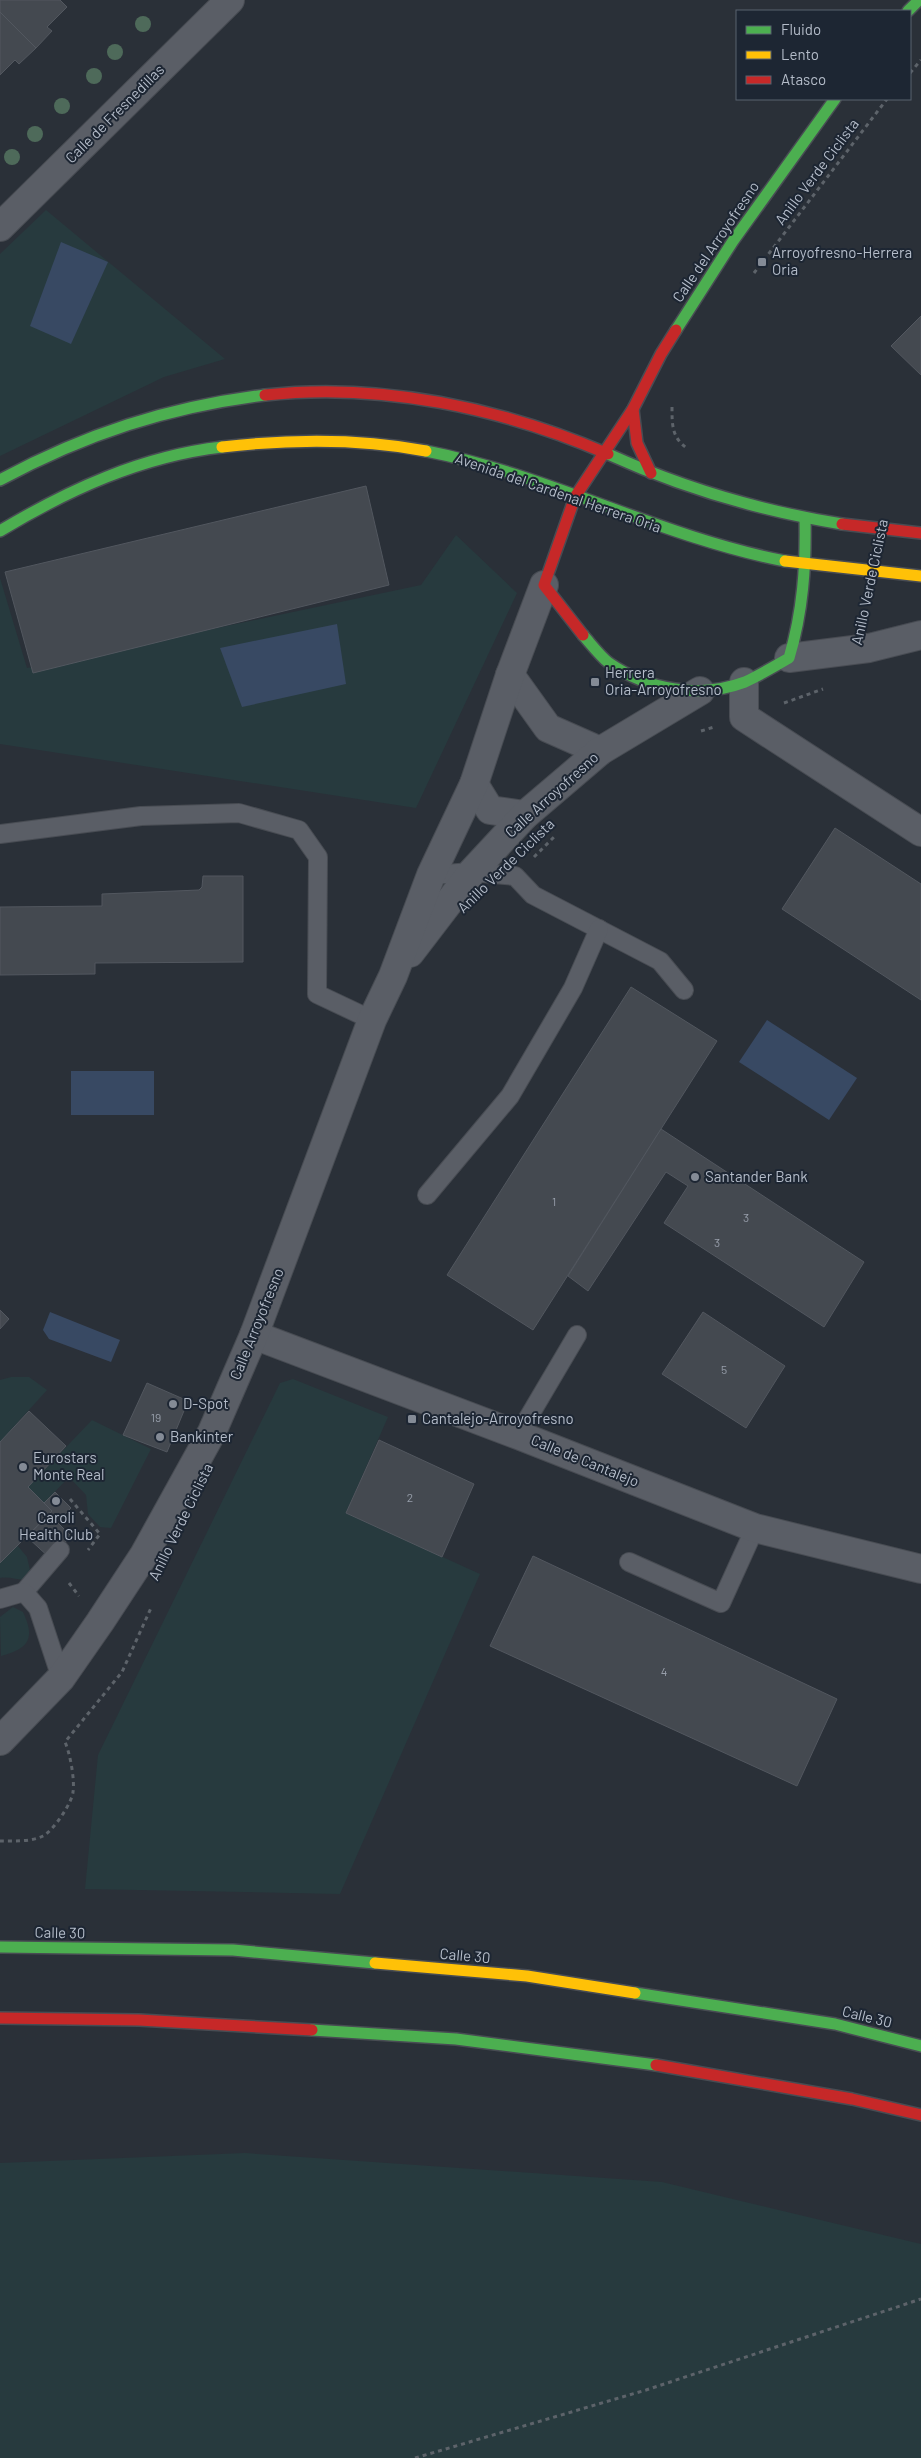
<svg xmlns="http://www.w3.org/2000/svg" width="921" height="2458" font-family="Barlow,sans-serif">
  <rect width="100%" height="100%" fill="#2a3038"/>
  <g fill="#273a3e">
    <polygon points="46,210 225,359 164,377 0,456 0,254"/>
    <polygon points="456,535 517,593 416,808 0,744 0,578 27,668 421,585"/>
    <polygon points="11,1377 29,1377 47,1390 0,1442 0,1380"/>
    <polygon points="293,1379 388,1417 346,1513 480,1574 340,1894 85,1889 98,1755 280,1383"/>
    <polygon points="92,1420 151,1449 111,1528 100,1527 88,1514 86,1495 69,1477 44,1503 28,1487"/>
    <path d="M17,1545L27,1557L32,1579C23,1582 10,1576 0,1578V1563Z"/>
    <path d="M13,1607L23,1612C35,1638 30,1648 1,1656L0,1617Z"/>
    <polygon points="245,2153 662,2182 921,2244 921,2458 0,2458 0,2163"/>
  </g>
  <g fill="#384963">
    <polygon points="61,242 108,262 71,344 30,326"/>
    <polygon points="337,624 346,684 242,707 220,648"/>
    <polygon points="767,1020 857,1078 829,1120 739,1062"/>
    <rect x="71" y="1071" width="83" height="44"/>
    <polygon points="50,1312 120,1340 111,1362 49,1339 43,1330"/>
  </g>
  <g fill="#444950" stroke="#52575f">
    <polygon points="0,0 60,0 67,7 47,27 52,31 36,48 0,12"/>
    <polygon points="0,12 36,48 19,64 15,60 0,75"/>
    <polygon points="921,316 921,375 891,346"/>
    <polygon points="366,486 389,585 33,673 5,572"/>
    <polygon points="835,828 921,884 921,1000 782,909"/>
    <polygon points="203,876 243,876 243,962 95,963 95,974 0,975 0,907 102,906 102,894 199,890 202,887"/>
    <polygon points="631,987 717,1041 533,1330 447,1275"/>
    <polygon points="661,1129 864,1262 824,1327 664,1223 688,1186 666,1172 588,1291 568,1276"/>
    <polygon points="0,1310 9,1319 0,1329"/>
    <polygon points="703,1312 785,1366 746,1428 662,1374"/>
    <polygon points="147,1383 188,1401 167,1452 123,1435"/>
    <polygon points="29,1411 66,1446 28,1487 52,1511 0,1563 0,1442"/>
    <polygon points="379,1440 474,1484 442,1557 346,1513"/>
    <polygon points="55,1492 71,1508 57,1522 71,1536 50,1558 27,1537 52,1511 44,1503"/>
    <polygon points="533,1556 837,1699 797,1786 490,1646"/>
  </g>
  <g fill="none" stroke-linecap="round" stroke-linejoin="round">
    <g stroke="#484c53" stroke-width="20">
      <g id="lane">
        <polyline points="0,834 141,816 239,813 299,830 318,857 317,994 372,1020"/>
        <polyline points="431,875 472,872 515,876 533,895 660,961 684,990"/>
        <polyline points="427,1195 510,1096 573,988 599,929"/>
        <polyline points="518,1435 577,1335"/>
        <polyline points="629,1562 721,1603 755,1528"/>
        <polyline points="24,1592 60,1550"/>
        <polyline points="0,1599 24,1592 38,1608 61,1678"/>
      </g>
    </g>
    <g stroke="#484c53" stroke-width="30">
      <g id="street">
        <polyline points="0,227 230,0"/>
        <polyline points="789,658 869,648 921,635"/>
        <polyline points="510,675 548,728 600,751"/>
        <polyline points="744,682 744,717 921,832"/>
        <polyline points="474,784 490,810 525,815"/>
        <polyline points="410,953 472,872 525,815 600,751 700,691"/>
        <polyline points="254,1335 518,1435 755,1528 921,1569"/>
        <polyline points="0,1741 61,1678 100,1622 144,1555 212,1432 254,1335 372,1020 393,976 431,875 474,784 510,675 544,585"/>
      </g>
    </g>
    <g stroke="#484c53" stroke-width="14">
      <g id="fast">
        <polyline points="908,11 919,0"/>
        <polyline points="676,330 733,241 835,99"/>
        <path d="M426,451C549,475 661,537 785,561"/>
        <path d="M608,454C683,488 761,511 842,524"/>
        <path d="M0,480C85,434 168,407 265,395"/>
        <path d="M0,531C68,490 142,456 222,447"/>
        <path d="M583,635C591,644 600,656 609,663C648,690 700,699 745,682C760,675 775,666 789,658C803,611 806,566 805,518"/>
        <polyline points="0,1947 233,1950 375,1963"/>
        <polyline points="635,1993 835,2024 921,2046"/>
        <polyline points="312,2030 456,2039 656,2065"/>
      </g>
    </g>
    <g stroke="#484c53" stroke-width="14">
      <g id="slow">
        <path d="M222,447C291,439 358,438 426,451"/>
        <polyline points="785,561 921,576"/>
        <polyline points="375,1963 527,1976 635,1993"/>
      </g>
    </g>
    <g stroke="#484c53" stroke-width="14">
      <g id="jam">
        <path d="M265,395C380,382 502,408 608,454"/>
        <polyline points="633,409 637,443 651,473"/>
        <polyline points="842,524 921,533"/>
        <polyline points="583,635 544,585 575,497 633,409 661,354 676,330"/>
        <polyline points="0,2018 139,2020 312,2030"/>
        <polyline points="656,2065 852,2099 921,2115"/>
      </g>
    </g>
    <g stroke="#5d636a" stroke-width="3" stroke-dasharray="4 4" stroke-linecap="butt">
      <polyline points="910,73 921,60"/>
      <polyline points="754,273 887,99"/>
      <path d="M672,407C672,426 672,438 688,449"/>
      <polyline points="784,703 823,689"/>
      <polyline points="701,731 714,727"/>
      <polyline points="534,857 556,835"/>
      <polyline points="70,1499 100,1534 88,1550"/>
      <polyline points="69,1583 79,1596"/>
      <path d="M0,1841C13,1841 31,1842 43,1836C53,1831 72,1803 73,1792C75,1780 70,1753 65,1742L122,1672L151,1608"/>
      <polyline points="415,2458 646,2390 921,2299"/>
    </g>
    <use href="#lane" stroke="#5a5e66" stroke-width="18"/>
    <use href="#street" stroke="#5a5e66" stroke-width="28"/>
    <use href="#fast" stroke="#4caf50" stroke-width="11"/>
    <use href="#slow" stroke="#ffc107" stroke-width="11"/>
    <use href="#jam" stroke="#c62828" stroke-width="11"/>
  </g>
  <g fill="#4e6a5a">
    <circle cx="143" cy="24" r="8"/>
    <circle cx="115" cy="52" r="8"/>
    <circle cx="94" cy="76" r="8"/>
    <circle cx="62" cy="106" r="8"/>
    <circle cx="35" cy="134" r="8"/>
    <circle cx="12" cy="157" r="8"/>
  </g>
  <g fill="#848b96" stroke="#1d2633" stroke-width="2">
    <rect x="757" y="257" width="10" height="10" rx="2.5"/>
    <rect x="590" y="677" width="10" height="10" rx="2.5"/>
    <circle cx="695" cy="1177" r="5"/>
    <circle cx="173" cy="1404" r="5"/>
    <rect x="407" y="1414" width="10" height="10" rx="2.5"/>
    <circle cx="160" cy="1437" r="5"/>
    <circle cx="23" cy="1467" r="5"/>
    <circle cx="56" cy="1501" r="5"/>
  </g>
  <g text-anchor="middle" stroke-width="4" stroke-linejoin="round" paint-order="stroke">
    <g font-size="12" fill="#989fab">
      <text x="554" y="1206">1</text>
      <text x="746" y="1222">3</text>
      <text x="717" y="1247">3</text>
      <text x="724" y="1374">5</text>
      <text x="156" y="1422">19</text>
      <text x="410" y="1502">2</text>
      <text x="664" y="1676">4</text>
    </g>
    <g font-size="15" fill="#b4bcc9" stroke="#1d2633">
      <text transform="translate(115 114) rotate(-45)" y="5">Calle de Fresnedillas</text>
      <text transform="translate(817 172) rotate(-53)" y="5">Anillo Verde Ciclista</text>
      <text transform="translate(716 242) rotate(-56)" y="5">Calle del Arroyofresno</text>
      <text transform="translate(558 493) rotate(19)" y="5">Avenida del Cardenal Herrera Oria</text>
      <text transform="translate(870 582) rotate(-78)" y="5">Anillo Verde Ciclista</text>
      <text transform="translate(552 795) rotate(-42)" y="5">Calle Arroyofresno</text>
      <text transform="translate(506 866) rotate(-44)" y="5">Anillo Verde Ciclista</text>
      <text transform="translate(257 1324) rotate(-68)" y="5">Calle Arroyofresno</text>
      <text transform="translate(585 1461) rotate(22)" y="5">Calle de Cantalejo</text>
      <text transform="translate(181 1522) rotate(-64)" y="5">Anillo Verde Ciclista</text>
      <text transform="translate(60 1933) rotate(1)" y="5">Calle 30</text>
      <text transform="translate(465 1956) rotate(5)" y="5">Calle 30</text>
      <text transform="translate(867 2017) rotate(14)" y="5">Calle 30</text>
    </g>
    <g font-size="15" fill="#b4bcc9" stroke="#1d2633" text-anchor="start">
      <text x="772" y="258">Arroyofresno-Herrera<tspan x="772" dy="17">Oria</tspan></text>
      <text x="605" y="678">Herrera<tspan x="605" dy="17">Oria-Arroyofresno</tspan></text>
      <text x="705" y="1182">Santander Bank</text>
      <text x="183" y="1409">D-Spot</text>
      <text x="422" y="1424">Cantalejo-Arroyofresno</text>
      <text x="170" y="1442">Bankinter</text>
      <text x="33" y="1463">Eurostars<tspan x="33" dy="17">Monte Real</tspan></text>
      <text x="56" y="1523" text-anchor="middle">Caroli<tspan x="56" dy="17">Health Club</tspan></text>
    </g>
  </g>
  <rect x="736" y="10" width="175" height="90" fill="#1d2633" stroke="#59626f"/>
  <rect x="746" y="26" width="25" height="8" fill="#4caf50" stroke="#59626f"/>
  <text x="781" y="35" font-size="15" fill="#b4bcc9">Fluido</text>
  <rect x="746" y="51" width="25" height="8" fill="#ffc107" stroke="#59626f"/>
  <text x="781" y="60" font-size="15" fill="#b4bcc9">Lento</text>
  <rect x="746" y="76" width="25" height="8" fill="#c62828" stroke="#59626f"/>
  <text x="781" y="85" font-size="15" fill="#b4bcc9">Atasco</text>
</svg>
